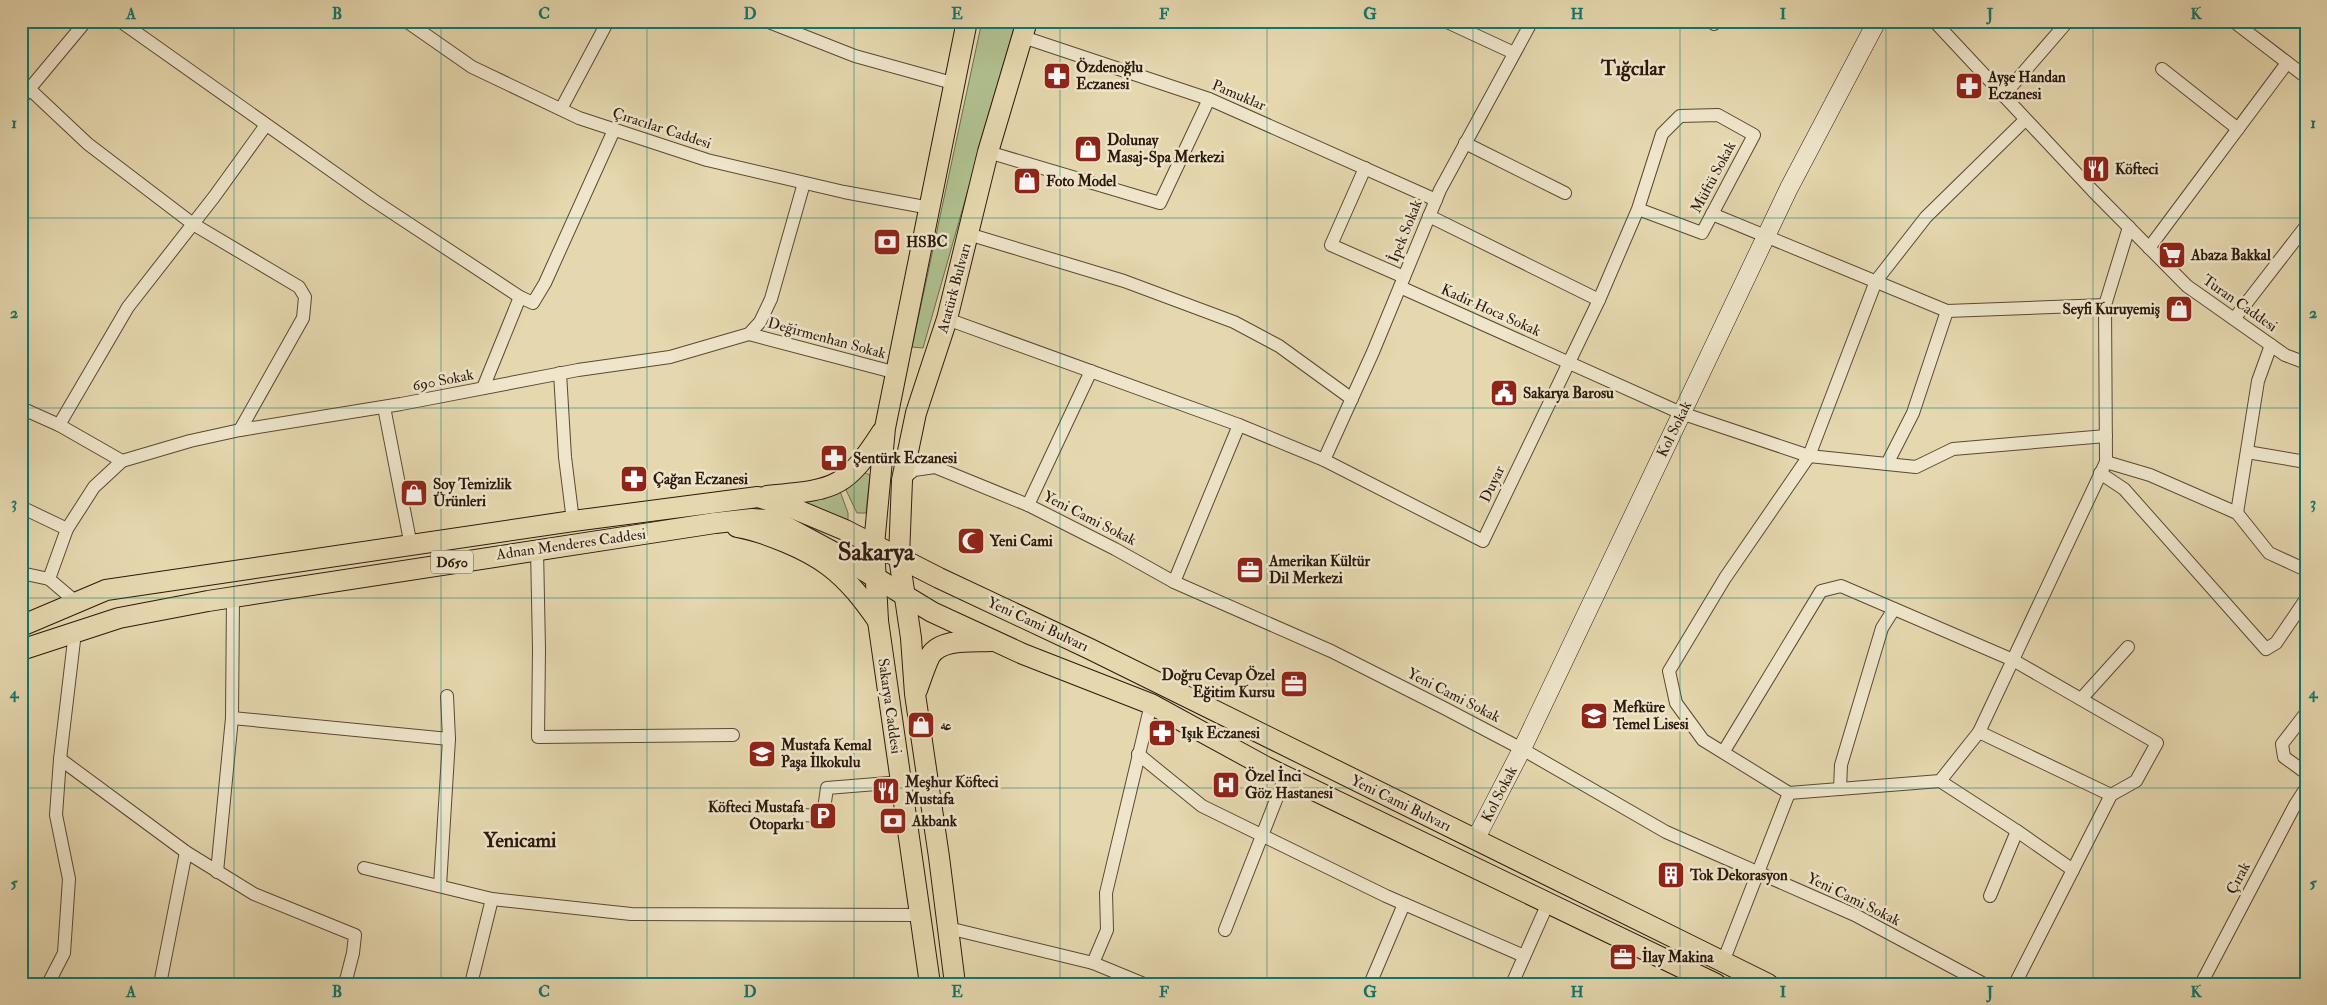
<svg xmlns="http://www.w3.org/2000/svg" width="2327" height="1005" font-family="'IM FELL Double Pica',Amiri,serif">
  <rect width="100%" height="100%" fill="#e5d7ae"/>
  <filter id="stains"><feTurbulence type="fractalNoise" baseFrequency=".004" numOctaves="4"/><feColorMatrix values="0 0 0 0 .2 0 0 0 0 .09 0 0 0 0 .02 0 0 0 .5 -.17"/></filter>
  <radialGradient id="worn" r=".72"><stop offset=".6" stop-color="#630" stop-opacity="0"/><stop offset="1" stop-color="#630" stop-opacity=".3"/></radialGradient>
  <g fill="#b0bf8e" stroke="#6e6c4d">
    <polygon points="982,21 1016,21 923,348 912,347"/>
    <polygon points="863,472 870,475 866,513 857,513 846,490"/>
    <polygon points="840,491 848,513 848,519 841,523 800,501 824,499"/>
  </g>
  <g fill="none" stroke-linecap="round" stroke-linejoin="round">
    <g stroke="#5a4834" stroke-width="14">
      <g id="street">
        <polyline points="120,21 373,200 520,297 533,303 545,283 614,130"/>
        <polyline points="406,21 472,67 579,118 707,160 844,192 930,208"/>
        <polyline points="766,21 855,56 956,84"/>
        <polyline points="1445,21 1514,53"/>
        <polyline points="1934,21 2093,191 2187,286 2285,355 2306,363"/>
        <polyline points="2233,21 2306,77"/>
        <polyline points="1714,24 1715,21"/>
        <polyline points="1023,37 1209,99 1436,200"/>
        <polyline points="2162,69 2238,129"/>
        <polyline points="21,81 88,144 193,224 299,287 305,297 303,318 240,430"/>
        <polyline points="2003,96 2068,21"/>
        <polyline points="21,99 86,21"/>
        <polyline points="561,109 608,21"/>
        <polyline points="1465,143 1565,193"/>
        <polyline points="988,152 1160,203 1209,99"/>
        <polyline points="1365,168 1331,245 1404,277"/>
        <polyline points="1712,214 1947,311 2105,305"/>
        <polyline points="1429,216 1599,300"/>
        <polyline points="968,234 1124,281 1234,322 1279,346 1352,399"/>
        <polyline points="2149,248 2287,63"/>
        <polyline points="1400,287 1681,413 1809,456 1916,467 1953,449 2106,436"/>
        <polyline points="947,319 1239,425"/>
        <polyline points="2234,319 2306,226"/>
        <polyline points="749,334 897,373"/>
        <polyline points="560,373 565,457 573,521"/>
        <polyline points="483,388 520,297"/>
        <polyline points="384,407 411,546"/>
        <polyline points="21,408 59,425 122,461"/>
        <polyline points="59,425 128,307 214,197 266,125"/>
        <polyline points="2247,452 2306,462"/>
        <polyline points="1324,460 1373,352 1440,190 1532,21"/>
        <polyline points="2106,462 2150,475 2237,513 2269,553 2306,570"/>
        <polyline points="1887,464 1913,413 1947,311"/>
        <polyline points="2100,473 2124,489 2266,649 2276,643 2306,599"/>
        <polyline points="902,480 914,470 935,467 1028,505 1115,549 1174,582 1331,651 1444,708 1522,749 1666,832 1855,915 1984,984"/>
        <polyline points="1028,505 1091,371"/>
        <polyline points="21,507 67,529"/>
        <polyline points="2237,513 2258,381 2271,345"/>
        <polyline points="537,549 539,649 538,737 733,735"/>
        <polyline points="21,573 49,579 76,602"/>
        <polyline points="49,579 67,529 94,487 122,461 190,441 240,430 401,404 578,370 670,357 749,334 760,322 771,299 804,183"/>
        <polyline points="1174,582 1239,425 1324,460 1483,541 1599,300 1638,209 1662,134 1680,116 1718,115 1754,135 1702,233 1638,209"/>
        <polyline points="2081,699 2128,647"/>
        <polyline points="2306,713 2282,744 2284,757 2306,773"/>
        <polyline points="232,718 449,739"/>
        <polyline points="1979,732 2111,795"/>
        <polyline points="1724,751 1821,591 1841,586 2013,660 2157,743 2136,781 2111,795 2015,984"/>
        <polyline points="1138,754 1202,806 1386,896 1524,956"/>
        <polyline points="60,759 186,852 254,894 355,935 353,953 345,984"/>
        <polyline points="1940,781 2017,831 2073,870"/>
        <polyline points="1840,789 1841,765 1882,628 1894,609"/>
        <polyline points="1789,793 1703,740 1676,703 1669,671 1725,578 1809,456 1876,281 1926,217 2025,120"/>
        <polyline points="800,815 823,816 827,788 901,782"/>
        <polyline points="364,868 492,899 631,914 920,915"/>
        <polyline points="217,872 232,718 233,597"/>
        <polyline points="440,886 449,739 447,696"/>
        <polyline points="1990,896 2017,831"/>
        <polyline points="948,928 1093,963 1144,984"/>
        <polyline points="1225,930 1285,777"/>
        <polyline points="1723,962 1789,793 1940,781 1979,732 2106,462 2105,305 2129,227"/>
        <polyline points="1093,963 1107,930 1106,893 1151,704"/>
        <polyline points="48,984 64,953 69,879 56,815 60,759 75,632"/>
        <polyline points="160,984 186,852"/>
        <polyline points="471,984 492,899"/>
        <polyline points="1370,984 1404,904"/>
        <polyline points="1512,984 1548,903"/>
        <polyline points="2201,984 2295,805 2306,788"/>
      </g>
    </g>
    <g stroke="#2c180c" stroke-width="19">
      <polyline id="secondary" points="1475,840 1522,749 1789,188 1877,21"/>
    </g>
    <g stroke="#2c180c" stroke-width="22">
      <g id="primary">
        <path d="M767,496C834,489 844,491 882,432"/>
        <path d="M737,527C765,532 807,549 829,566C849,581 864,601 878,621"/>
        <polyline points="21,626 106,590 573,521 758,497 790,507 845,530 939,578 1090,649 1768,984"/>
        <polyline points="21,650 119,618 208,601 715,523 752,519 767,520 781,524 835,553 932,612 1023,654 1151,704 1268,768 1716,984"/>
        <path d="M917,690C921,679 925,666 930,656C941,638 972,642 991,641"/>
        <polyline points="930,984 878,621 874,545 885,428 967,21"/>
        <polyline points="955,984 939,857 915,694 911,638 899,557 902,480 916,413 947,319 988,152 1027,21"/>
      </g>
    </g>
    <use href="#street" stroke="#eee5ca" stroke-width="12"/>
    <use href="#secondary" stroke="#eee5ca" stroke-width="18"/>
    <use href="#primary" stroke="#e5d7ae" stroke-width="20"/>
  </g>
  <path fill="none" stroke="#0f766e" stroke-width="1" stroke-opacity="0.55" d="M234,21V984M441,21V984M647,21V984M854,21V984M1060,21V984M1267,21V984M1473,21V984M1680,21V984M1886,21V984M2093,21V984M21,218H2306M21,408H2306M21,598H2306M21,788H2306"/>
  <defs>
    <g id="pharmacy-square" transform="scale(1.4375)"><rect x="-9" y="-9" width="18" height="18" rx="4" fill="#8f2418" stroke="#eee5ca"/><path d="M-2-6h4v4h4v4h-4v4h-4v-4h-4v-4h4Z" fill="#fff"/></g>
    <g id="shop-square" transform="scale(1.4375)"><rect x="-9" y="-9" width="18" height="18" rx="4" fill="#8f2418" stroke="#eee5ca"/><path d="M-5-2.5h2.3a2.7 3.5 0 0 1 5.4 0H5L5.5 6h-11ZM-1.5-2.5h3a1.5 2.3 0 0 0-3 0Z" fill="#fff"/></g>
    <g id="restaurant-square" transform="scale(1.4375)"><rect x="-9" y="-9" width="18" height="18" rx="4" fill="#8f2418" stroke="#eee5ca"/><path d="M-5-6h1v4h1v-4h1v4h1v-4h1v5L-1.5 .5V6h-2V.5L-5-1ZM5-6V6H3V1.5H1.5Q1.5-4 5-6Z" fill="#fff"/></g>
    <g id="bank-square" transform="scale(1.4375)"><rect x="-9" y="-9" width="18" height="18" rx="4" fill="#8f2418" stroke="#eee5ca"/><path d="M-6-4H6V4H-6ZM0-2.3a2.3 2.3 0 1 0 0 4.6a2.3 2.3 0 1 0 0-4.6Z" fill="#fff"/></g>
    <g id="supermarket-square" transform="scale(1.4375)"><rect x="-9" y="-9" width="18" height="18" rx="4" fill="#8f2418" stroke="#eee5ca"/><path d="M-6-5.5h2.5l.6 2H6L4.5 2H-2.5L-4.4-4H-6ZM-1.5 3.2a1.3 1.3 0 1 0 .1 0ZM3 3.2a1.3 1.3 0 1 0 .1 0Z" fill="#fff"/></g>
    <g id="civic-square" transform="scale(1.4375)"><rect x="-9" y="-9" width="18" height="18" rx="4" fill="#8f2418" stroke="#eee5ca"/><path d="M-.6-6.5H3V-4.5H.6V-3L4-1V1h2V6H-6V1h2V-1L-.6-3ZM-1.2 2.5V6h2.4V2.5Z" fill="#fff"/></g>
    <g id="mosque-square" transform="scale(1.4375)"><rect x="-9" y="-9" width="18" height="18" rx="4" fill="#8f2418" stroke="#eee5ca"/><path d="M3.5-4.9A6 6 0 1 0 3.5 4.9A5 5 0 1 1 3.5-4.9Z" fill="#fff"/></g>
    <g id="office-square" transform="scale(1.4375)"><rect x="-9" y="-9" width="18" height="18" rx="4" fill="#8f2418" stroke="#eee5ca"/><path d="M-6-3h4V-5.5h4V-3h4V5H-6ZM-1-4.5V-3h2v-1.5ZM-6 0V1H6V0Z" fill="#fff"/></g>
    <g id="school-square" transform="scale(1.4375)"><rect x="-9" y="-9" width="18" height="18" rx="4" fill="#8f2418" stroke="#eee5ca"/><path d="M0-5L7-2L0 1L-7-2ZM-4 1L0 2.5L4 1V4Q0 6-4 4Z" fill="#fff"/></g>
    <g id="hospital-square" transform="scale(1.4375)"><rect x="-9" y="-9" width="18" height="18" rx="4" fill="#8f2418" stroke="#eee5ca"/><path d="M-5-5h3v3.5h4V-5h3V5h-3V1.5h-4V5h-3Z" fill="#fff"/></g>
    <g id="parking-square" transform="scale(1.4375)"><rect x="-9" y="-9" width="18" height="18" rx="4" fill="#8f2418" stroke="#eee5ca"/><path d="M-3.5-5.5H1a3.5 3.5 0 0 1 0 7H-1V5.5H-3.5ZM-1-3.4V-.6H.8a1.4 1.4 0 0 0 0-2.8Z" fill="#fff"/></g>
    <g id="building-square" transform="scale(1.4375)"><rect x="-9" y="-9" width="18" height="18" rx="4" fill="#8f2418" stroke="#eee5ca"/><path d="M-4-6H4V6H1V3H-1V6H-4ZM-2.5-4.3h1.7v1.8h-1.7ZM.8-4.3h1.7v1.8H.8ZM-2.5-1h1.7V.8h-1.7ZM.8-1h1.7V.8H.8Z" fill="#fff"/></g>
  </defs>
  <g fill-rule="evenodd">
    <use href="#pharmacy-square" x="1057" y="76"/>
    <use href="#pharmacy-square" x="1969" y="86"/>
    <use href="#shop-square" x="1088" y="149"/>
    <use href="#restaurant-square" x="2096" y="169"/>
    <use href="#shop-square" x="1027" y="181"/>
    <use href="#bank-square" x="887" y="242"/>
    <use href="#supermarket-square" x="2172" y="255"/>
    <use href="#shop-square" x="2179" y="309"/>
    <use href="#civic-square" x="1504" y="393"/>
    <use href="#pharmacy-square" x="834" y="458"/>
    <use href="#pharmacy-square" x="634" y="479"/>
    <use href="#shop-square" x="414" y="493"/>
    <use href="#mosque-square" x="971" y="541"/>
    <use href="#office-square" x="1250" y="570"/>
    <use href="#office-square" x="1294" y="684"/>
    <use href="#school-square" x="1594" y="716"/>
    <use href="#shop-square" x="921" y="725"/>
    <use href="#pharmacy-square" x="1162" y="733"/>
    <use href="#school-square" x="762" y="754"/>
    <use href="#hospital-square" x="1226" y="785"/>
    <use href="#restaurant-square" x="886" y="791"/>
    <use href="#parking-square" x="823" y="816"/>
    <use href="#bank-square" x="893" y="821"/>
    <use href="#building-square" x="1671" y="875"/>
    <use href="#office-square" x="1623" y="957"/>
  </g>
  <g text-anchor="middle" stroke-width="5" stroke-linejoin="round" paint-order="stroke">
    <rect fill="#eee5ca" stroke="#665645" stroke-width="1" x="431" y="550.5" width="42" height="23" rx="4"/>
    <g font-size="14" font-weight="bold" fill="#2c180c">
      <text x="452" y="567">D650</text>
    </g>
    <g font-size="15" font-weight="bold" fill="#2c180c" stroke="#eee5ca" text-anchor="start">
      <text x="1076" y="72">Özdenoğlu<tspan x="1076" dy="17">Eczanesi</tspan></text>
      <text x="1988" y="82">Ayşe Handan<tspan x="1988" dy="17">Eczanesi</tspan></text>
      <text x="1107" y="145">Dolunay<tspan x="1107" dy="17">Masaj-Spa Merkezi</tspan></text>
      <text x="2115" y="174">Köfteci</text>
      <text x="1046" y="186">Foto Model</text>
      <text x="906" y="247">HSBC</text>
      <text x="2191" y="260">Abaza Bakkal</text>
      <text x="2160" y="314" text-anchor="end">Seyfi Kuruyemiş</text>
      <text x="1523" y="398">Sakarya Barosu</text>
      <text x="853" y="463">Şentürk Eczanesi</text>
      <text x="653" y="484">Çağan Eczanesi</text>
      <text x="433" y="489">Soy Temizlik<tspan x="433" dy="17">Ürünleri</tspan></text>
      <text x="990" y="546">Yeni Cami</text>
      <text x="1269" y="566">Amerikan Kültür<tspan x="1269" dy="17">Dil Merkezi</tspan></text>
      <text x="1275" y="680" text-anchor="end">Doğru Cevap Özel<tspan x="1275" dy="17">Eğitim Kursu</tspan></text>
      <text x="1613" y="712">Mefküre<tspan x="1613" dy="17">Temel Lisesi</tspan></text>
      <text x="940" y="730">عه</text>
      <text x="1181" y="738">Işık Eczanesi</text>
      <text x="781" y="750">Mustafa Kemal<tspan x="781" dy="17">Paşa İlkokulu</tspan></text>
      <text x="1245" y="781">Özel İnci<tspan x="1245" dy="17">Göz Hastanesi</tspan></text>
      <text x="905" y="787">Meşhur Köfteci<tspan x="905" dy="17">Mustafa</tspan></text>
      <text x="804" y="812" text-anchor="end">Köfteci Mustafa<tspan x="804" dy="17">Otoparkı</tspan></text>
      <text x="912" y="826">Akbank</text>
      <text x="1690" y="880">Tok Dekorasyon</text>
      <text x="1642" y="962">İlay Makina</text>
    </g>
    <g font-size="15" fill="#2c180c" stroke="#eee5ca">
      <text transform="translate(1239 95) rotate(23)" y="5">Pamuklar</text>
      <text transform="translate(662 128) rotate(18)" y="5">Çıracılar Caddesi</text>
      <text transform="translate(1713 177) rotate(-62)" y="5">Müftü Sokak</text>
      <text transform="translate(1405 231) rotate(-68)" y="5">İpek Sokak</text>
      <text transform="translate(954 288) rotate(-75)" y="5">Atatürk Bulvarı</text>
      <text transform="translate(2240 303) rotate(35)" y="5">Turan Caddesi</text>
      <text transform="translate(1491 310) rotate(24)" y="5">Kadir Hoca Sokak</text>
      <text transform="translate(827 338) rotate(15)" y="5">Değirmenhan Sokak</text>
      <text transform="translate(443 380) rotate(-11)" y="5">690 Sokak</text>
      <text transform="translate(1674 429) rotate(-64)" y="5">Kol Sokak</text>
      <text transform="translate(1492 484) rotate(-65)" y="5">Duyar</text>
      <text transform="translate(1090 518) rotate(27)" y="5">Yeni Cami Sokak</text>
      <text transform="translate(571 544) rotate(-8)" y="5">Adnan Menderes Caddesi</text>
      <text transform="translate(1038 624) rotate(25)" y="5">Yeni Cami Bulvarı</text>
      <text transform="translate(1454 695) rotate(27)" y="5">Yeni Cami Sokak</text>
      <text transform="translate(890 706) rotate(82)" y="5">Sakarya Caddesi</text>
      <text transform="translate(1499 794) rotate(-63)" y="5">Kol Sokak</text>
      <text transform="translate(1401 803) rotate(26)" y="5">Yeni Cami Bulvarı</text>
      <text transform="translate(2238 878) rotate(-62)" y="5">Çırak</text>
      <text transform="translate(1854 899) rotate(26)" y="5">Yeni Cami Sokak</text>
    </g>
    <g font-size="20" font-weight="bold" fill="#2c180c" stroke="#eee5ca">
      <text x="1633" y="75">Tığcılar</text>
      <text x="520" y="847">Yenicami</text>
    </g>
    <g font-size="25" font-weight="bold" fill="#2c180c" stroke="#eee5ca">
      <text x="876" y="560">Sakarya</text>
    </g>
  </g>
  <rect width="2327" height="1005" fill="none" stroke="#e5d7ae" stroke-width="55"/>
  <rect x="28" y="28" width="2272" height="950" fill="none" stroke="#0f766e" stroke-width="2"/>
  <g font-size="16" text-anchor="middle" font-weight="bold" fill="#0f766e">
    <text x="131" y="19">A</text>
    <text x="337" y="19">B</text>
    <text x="544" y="19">C</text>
    <text x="750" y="19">D</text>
    <text x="957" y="19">E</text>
    <text x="1164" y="19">F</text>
    <text x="1370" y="19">G</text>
    <text x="1577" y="19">H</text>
    <text x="1783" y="19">I</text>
    <text x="1990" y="19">J</text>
    <text x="2196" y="19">K</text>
    <text x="14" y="128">1</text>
    <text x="2313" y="128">1</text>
    <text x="14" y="318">2</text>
    <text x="2313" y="318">2</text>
    <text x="14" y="508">3</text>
    <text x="2313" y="508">3</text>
    <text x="14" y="698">4</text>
    <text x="2313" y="698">4</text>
    <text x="14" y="888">5</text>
    <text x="2313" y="888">5</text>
    <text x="131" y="997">A</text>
    <text x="337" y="997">B</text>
    <text x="544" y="997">C</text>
    <text x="750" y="997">D</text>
    <text x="957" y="997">E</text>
    <text x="1164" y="997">F</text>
    <text x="1370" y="997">G</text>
    <text x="1577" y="997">H</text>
    <text x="1783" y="997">I</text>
    <text x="1990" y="997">J</text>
    <text x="2196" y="997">K</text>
  </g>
  <rect width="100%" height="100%" filter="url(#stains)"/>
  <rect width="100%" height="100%" fill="url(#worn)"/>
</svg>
